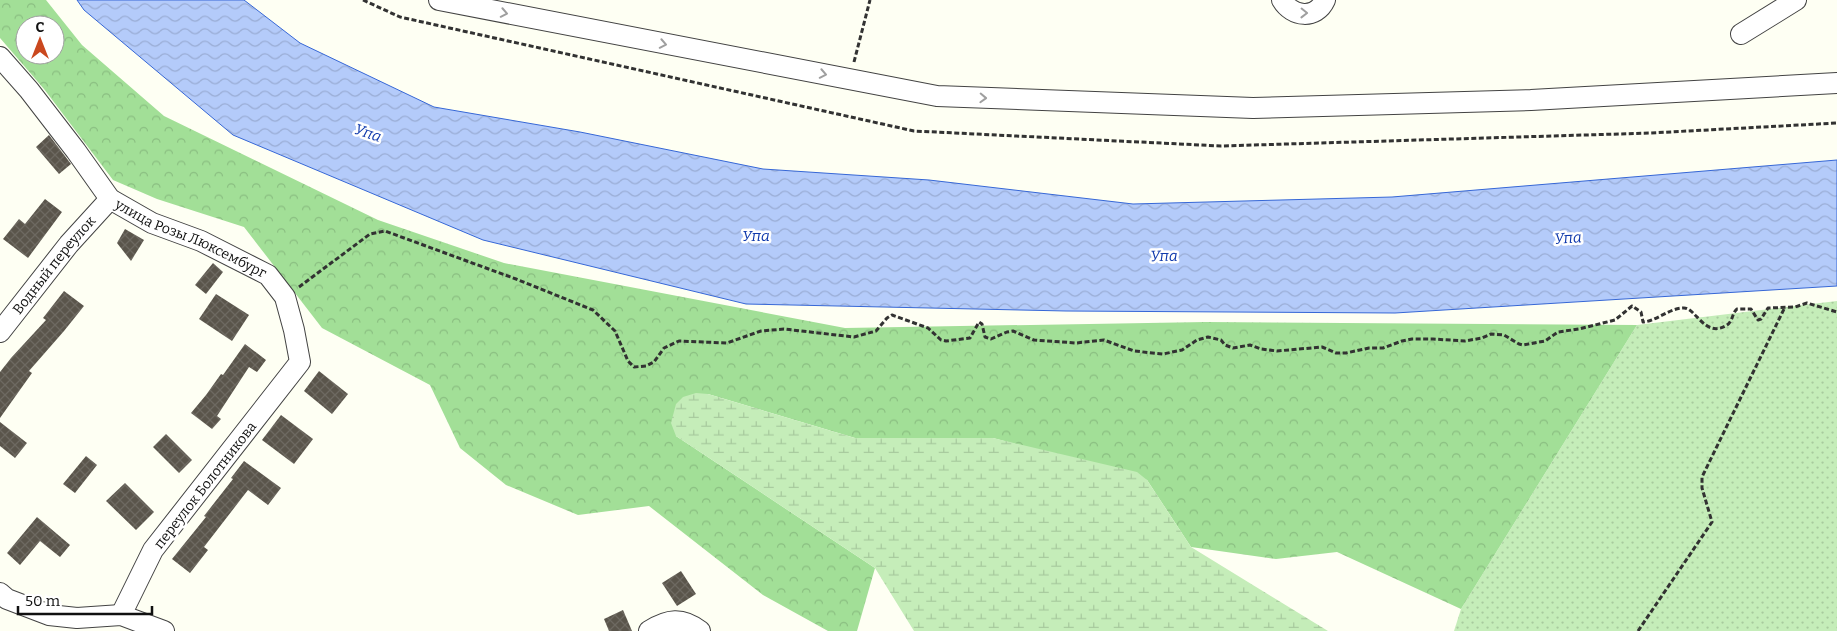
<svg xmlns="http://www.w3.org/2000/svg" width="1837" height="631" font-family="Bitter,serif">
  <defs>
    <pattern id="grass-dots" width="8" height="8" patternUnits="userSpaceOnUse" patternTransform="scale(1.25)"><rect width="8" height="8" fill="#c5edb9"/><path d="M2 2h.1M6 6h.1" fill="none" stroke="#a8ca9e" stroke-width="1.8" stroke-linecap="round"/></pattern>
    <pattern id="forest-crowns" width="20" height="18" patternUnits="userSpaceOnUse" patternTransform="scale(1.25)"><rect width="20" height="18" fill="#a2df97"/><path d="M2 6a3 3 0 1 1 6 0M12 15a3 3 0 1 1 6 0" fill="none" stroke="#8abe81"/></pattern>
    <pattern id="wetland-marsh" width="20" height="14" patternUnits="userSpaceOnUse" patternTransform="scale(1.25)"><rect width="20" height="14" fill="#c5edb9"/><path d="M1 5h8M5 5V1M11 12h8M15 12V8" fill="none" stroke="#a8ca9e"/></pattern>
    <pattern id="water-waves" width="16" height="10" patternUnits="userSpaceOnUse" patternTransform="scale(1.25)"><rect width="16" height="10" fill="#b4cbfa"/><path d="M0 5q4-4 8 0t8 0" fill="none" stroke="#9aadd5"/></pattern>
    <pattern id="building-cross-hatch" width="8" height="8" patternUnits="userSpaceOnUse" patternTransform="scale(1.25)"><rect width="8" height="8" fill="#5a554b"/><path d="M0 0l8 8M0 8l8-8" fill="none" stroke="#6d6961"/></pattern>
  </defs>
  <rect width="100%" height="100%" fill="#fefff3"/>
  <polygon fill="url(#grass-dots)" points="1837,301 1837,631 1454,631 1461,609 1637,325"/>
  <path fill="url(#forest-crowns)" fill-rule="evenodd" d="M0,0H46L82,45L164,116L378,220L504,263L845,328L1206,322L1637,325L1461,609L1337,552L1276,559L1191,547L1147,480L993,438H855L708,394L676,436L875,568L857,631H828L763,595L649,506L578,515L506,485L460,448L430,385L322,328L244,227L157,199L113,180L44,89L0,38ZM25,25H55V55H25Z"/>
  <polygon fill="url(#wetland-marsh)" points="696,393 708,394 855,438 993,438 1137,472 1147,480 1191,547 1328,631 914,631 875,568 676,436 671,423 676,404 683,397"/>
  <polygon fill="url(#water-waves)" stroke="#3667d6" points="77,0 244,0 300,43 434,107 580,132 763,169 929,180 1133,204 1392,197 1837,160 1837,286 1395,313 1066,311 746,304 483,240 233,135 84,10"/>
  <g fill="url(#building-cross-hatch)">
    <polygon points="49,135 71,164 59,174 36,147"/>
    <polygon points="45,199 62,212 28,258 3,239 19,219 25,224"/>
    <polygon points="125,229 144,240 131,261 117,243"/>
    <polygon points="213,263 223,272 206,294 195,285"/>
    <polygon points="64,291 84,306 64,331 29,371 32,373 0,418 0,372 11,358 46,320 43,318"/>
    <polygon points="216,294 249,315 232,341 199,319"/>
    <polygon points="245,344 266,360 257,372 249,367 217,416 221,419 212,429 191,413 206,395 221,374 223,375"/>
    <polygon points="319,371 348,394 332,414 304,391"/>
    <polygon points="281,415 313,439 294,464 262,440"/>
    <polygon points="0,422 27,443 15,458 0,446"/>
    <polygon points="166,434 192,460 179,473 153,447"/>
    <polygon points="86,456 97,465 75,493 63,484"/>
    <polygon points="244,461 281,488 268,505 248,490 204,547 208,550 190,573 172,559 206,517 204,516 233,479 231,478"/>
    <polygon points="125,483 154,512 136,530 106,501"/>
    <polygon points="37,517 70,545 60,557 40,541 20,565 7,553"/>
    <polygon points="681,571 696,594 677,606 662,583"/>
    <polygon points="623,610 632,631 609,631 604,619"/>
  </g>
  <g fill="none" stroke-linecap="round" stroke-linejoin="round">
    <g stroke="#434343" stroke-width="22">
      <g id="minor">
        <polyline points="439,0 937,96 1253,108 1531,100 1837,83"/>
        <path d="M1282,0C1292,17 1316,20 1325,0"/>
        <polyline points="1741,34 1796,0"/>
        <path id="s1" d="M0,57L29,90L76,151L110,199L152,223L201,241L268,275L285,297L294,330L300,362L153,550L121,615"/>
        <path id="s2" d="M0,332L69,244L110,199"/>
        <polyline points="0,593 7,599 49,615 77,618 121,615 164,631"/>
        <path d="M649,631C668,619 682,617 700,631"/>
      </g>
    </g>
    <g stroke="#323232" stroke-width="3" stroke-dasharray="5 2.5" stroke-linecap="butt">
      <polyline points="363,0 400,17 914,131 1221,146 1651,133 1837,123"/>
      <polyline points="854,62 870,0"/>
      <path d="M299,287L370,234L385,231L516,279L593,310L615,331L628,361L634,367L646,366L654,362L664,348L679,341L727,343L761,331L784,329L854,337L876,331L887,318L892,315L928,328L941,340L946,341L970,338L979,322L982,324L985,337L991,339L1007,332L1013,331L1034,340L1076,343L1104,340L1134,351L1163,354L1182,350L1197,340L1208,337L1221,340L1225,345L1233,348L1250,345L1261,349L1277,351L1322,347L1336,353H1346L1369,348H1383L1402,341L1412,339H1433L1465,341L1482,338L1491,334L1504,335L1519,344L1523,345L1545,341L1558,332L1579,329L1615,320L1632,306L1641,312L1643,322C1657,321 1669,308 1684,308C1696,308 1705,339 1727,325C1733,321 1732,313 1737,309H1751L1758,320L1761,319L1768,308L1795,307L1807,303L1837,312"/>
      <polyline points="1638,631 1712,522 1702,488 1702,477 1785,307"/>
    </g>
    <use href="#minor" stroke="#fff" stroke-width="20"/>
  </g>
  <defs><path id="oneway-chevron" d="M-2-3.5L2.5 0L-2 3.5" fill="none" stroke-width="1.6" stroke-linecap="round" stroke-linejoin="round" transform="scale(1.25)"/></defs>
  <g stroke="#9f9f9f">
    <use href="#oneway-chevron" transform="translate(504 13) rotate(11)"/>
    <use href="#oneway-chevron" transform="translate(1304 13) rotate(1)"/>
    <use href="#oneway-chevron" transform="translate(663 44) rotate(11)"/>
    <use href="#oneway-chevron" transform="translate(823 74) rotate(11)"/>
    <use href="#oneway-chevron" transform="translate(983 98) rotate(2)"/>
  </g>
  <g text-anchor="middle" stroke-width="5" stroke-linejoin="round" paint-order="stroke">
    <g font-size="14" fill="#101010" stroke="#fff">
      <text dy="5" stroke="none"><textPath href="#s1" startOffset="270">улица Розы Люксембург</textPath></text>
      <text dy="5" stroke="none"><textPath href="#s2" startOffset="86">Водный переулок</textPath></text>
      <text transform="translate(205 485) rotate(-52)" y="5">переулок Болотникова</text>
    </g>
    <g font-size="15" font-style="italic" fill="#0f39ac" stroke="#fff">
      <text transform="translate(368 133) rotate(19)" y="5">Упа</text>
      <text x="756" y="241">Упа</text>
      <text transform="translate(1568 238) rotate(-4)" y="5">Упа</text>
      <text transform="translate(1164 256) rotate(-1)" y="5">Упа</text>
    </g>
  </g>
  <g transform="translate(40 40)"><circle r="24" fill="#ffffff" stroke="#9f9f9f"/>
  <path d="M0-4L9 19L0 12L-9 19Z" fill="#ca481e"/>
  <text y="-8" font-size="14" font-weight="bold" text-anchor="middle" fill="#101010">С</text>
  </g>
  <path d="M18 606v8h134v-8" fill="none" stroke="#101010" stroke-width="2.5"/>
  <text x="25" y="606" font-size="15" fill="#101010" stroke="#ffffff" stroke-width="4" paint-order="stroke">50 m</text>
</svg>
